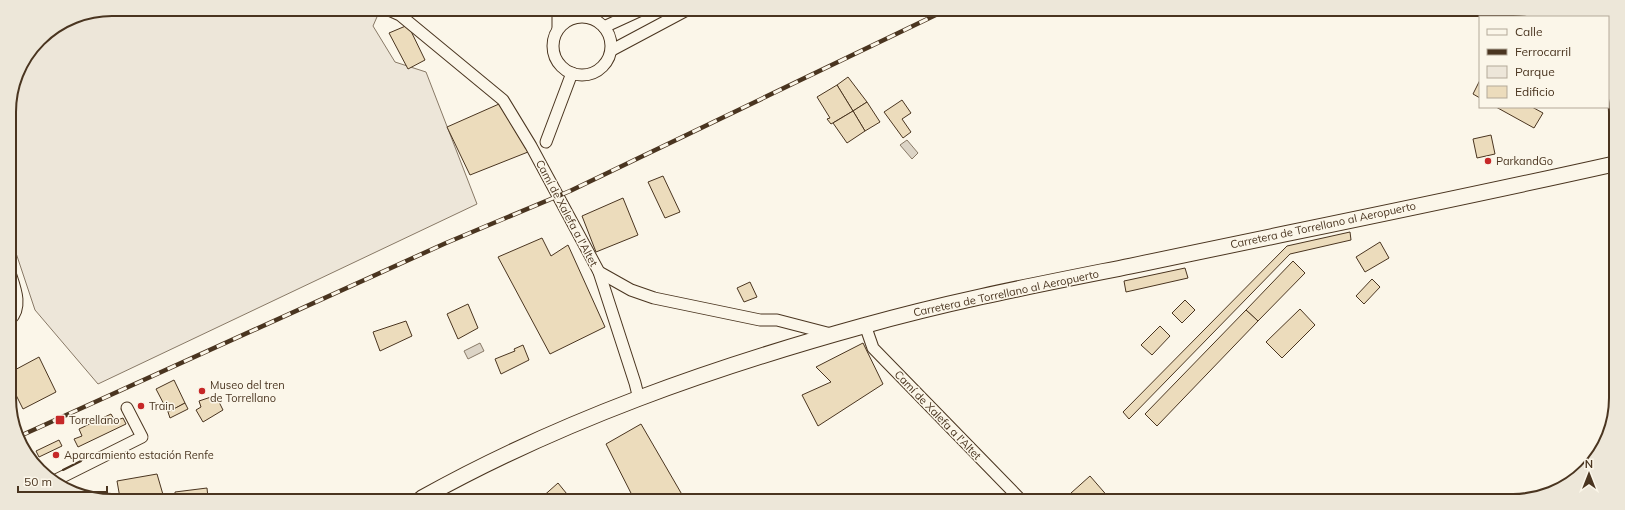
<svg xmlns="http://www.w3.org/2000/svg" width="1625" height="510" font-family="Mulish,sans-serif">
  <rect width="100%" height="100%" fill="#fbf6e9"/>
  <polygon fill="#ede6d9" stroke="#887966" points="112,9 380,10 373,26 395,62 426,72 477,204 98,384 35,310 10,235 9,105 17,72 39,39 73,17"/>
  <g fill="#dcd4c6" stroke="#887966">
    <polygon points="907,140 918,153 912,159 900,145"/>
    <polygon points="480,343 484,351 468,359 464,351"/>
  </g>
  <g fill="#ecdcbc" stroke="#4a3520">
    <polygon points="1517,13 1526,13 1534,17 1515,17"/>
    <polygon points="408,25 425,60 408,69 389,33"/>
    <polygon points="848,77 867,102 853,111 837,85"/>
    <polygon points="1480,80 1480,98 1473,94"/>
    <polygon points="837,85 853,111 831,124 827,119 830,118 817,97"/>
    <polygon points="902,100 911,113 902,119 911,132 903,138 884,112"/>
    <polygon points="867,102 880,122 865,131 853,111"/>
    <polygon points="499,104 528,152 470,175 447,127"/>
    <polygon points="1496,107 1532,107 1543,113 1534,128"/>
    <polygon points="853,111 865,131 847,143 833,123"/>
    <polygon points="1491,135 1495,154 1477,158 1473,139"/>
    <polygon points="663,176 680,212 665,218 648,182"/>
    <polygon points="623,198 638,235 596,252 582,216"/>
    <polygon points="1350,232 1351,240 1290,254 1129,419 1123,412 1287,246"/>
    <polygon points="542,238 551,256 568,245 605,327 550,354 498,257"/>
    <polygon points="1380,242 1389,258 1365,272 1356,257"/>
    <polygon points="1293,261 1305,273 1258,321 1246,310"/>
    <polygon points="1185,268 1188,278 1126,292 1124,281"/>
    <polygon points="1372,279 1380,287 1364,304 1356,296"/>
    <polygon points="750,282 757,297 744,302 737,288"/>
    <polygon points="1185,300 1195,310 1182,323 1172,313"/>
    <polygon points="468,304 478,328 458,339 447,314"/>
    <polygon points="1300,309 1315,325 1282,358 1266,342"/>
    <polygon points="1246,310 1258,321 1157,426 1145,414"/>
    <polygon points="406,321 412,336 380,351 373,332"/>
    <polygon points="1160,326 1170,336 1152,355 1141,345"/>
    <polygon points="863,343 883,384 818,426 802,395 831,382 816,367"/>
    <polygon points="523,345 529,360 501,374 495,359 515,351 514,349"/>
    <polygon points="39,357 56,392 23,409 11,385 11,372"/>
    <polygon points="174,380 185,403 168,412 156,389"/>
    <polygon points="211,397 214,400 218,400 223,410 203,422 196,410 201,407 199,401"/>
    <polygon points="185,403 188,409 170,418 168,412"/>
    <polygon points="111,414 115,421 123,418 126,424 78,447 74,439 82,436 79,429"/>
    <polygon points="641,424 684,498 682,499 634,499 606,444"/>
    <polygon points="59,440 62,446 39,457 36,451"/>
    <polygon points="157,474 164,498 120,498 117,481"/>
    <polygon points="1090,476 1110,499 1109,500 1077,500 1071,493"/>
    <polygon points="558,483 571,499 540,499"/>
    <polygon points="207,488 208,498 175,498 175,492"/>
  </g>
  <g fill="none" stroke-linecap="round" stroke-linejoin="round">
    <g stroke="#4a3520" stroke-width="13">
      <g id="street">
        <polyline points="389,10 400,15 503,100 531,146 599,272 631,290 654,298 760,320 777,320 831,334"/>
        <circle cx="582" cy="46" r="29"/>
        <polyline points="604,27 641,10"/>
        <polyline points="558,28 558,10"/>
        <polyline points="612,50 687,10"/>
        <polyline points="546,142 572,73"/>
        <polyline points="599,272 635,383 639,399"/>
        <path d="M10,273C15,288 23,307 10,320"/>
        <polyline points="865,325 873,348 1021,500"/>
        <polyline points="56,480 142,437 127,408"/>
      </g>
    </g>
    <g stroke="#4a3520" stroke-width="17">
      <path id="secondary" d="M422,498C560,421 711,368 863,326C951,301 1041,284 1131,266C1292,232 1453,200 1614,164"/>
    </g>
    <use href="#street" stroke="#fbf6e9" stroke-width="11"/>
    <use href="#secondary" stroke="#fbf6e9" stroke-width="15"/>
    <g stroke="#4a3520" stroke-width="4.5">
      <polyline id="rail" points="20,436 446,243 570,191 944,11"/>
    </g>
    <use href="#rail" stroke="#fbf6e9" stroke-width="3" stroke-dasharray="9" stroke-linecap="butt"/>
    <polyline stroke="#4a3520" stroke-width="2" points="63,470 81,461"/>
  </g>
  <g fill="#c62828" stroke="#fbf6e9" stroke-width="1.5">
    <circle cx="1488" cy="161" r="4"/>
    <circle cx="202" cy="391" r="4"/>
    <circle cx="141" cy="406" r="4"/>
    <rect x="55" y="415" width="10" height="10" rx="2"/>
    <circle cx="56" cy="455" r="4"/>
  </g>
  <g text-anchor="middle" stroke-width="3" stroke-linejoin="round" paint-order="stroke">
    <g font-size="11" fill="#4a3520" stroke="#fbf6e9" text-anchor="start">
      <text x="1496" y="165">ParkandGo</text>
      <text x="210" y="389">Museo del tren<tspan x="210" dy="13">de Torrellano</tspan></text>
      <text x="149" y="410">Train</text>
      <text x="69" y="424">Torrellano</text>
      <text x="64" y="459">Aparcamiento estación Renfe</text>
    </g>
    <g font-size="11" fill="#4a3520" stroke="#fbf6e9">
      <text transform="translate(567 213) rotate(62)" y="4">Camí de Xalefa a l'Altet</text>
      <text transform="translate(1323 225) rotate(-12)" y="4">Carretera de Torrellano al Aeropuerto</text>
      <text transform="translate(1006 293) rotate(-12)" y="4">Carretera de Torrellano al Aeropuerto</text>
      <text transform="translate(938 415) rotate(46)" y="4">Camí de Xalefa a l'Altet</text>
    </g>
  </g>
  <path d="M0 0H1625V510H0ZM112 16H1513A96 96 0 0 1 1609 112V398A96 96 0 0 1 1513 494H112A96 96 0 0 1 16 398V112A96 96 0 0 1 112 16Z" fill="#ede7d9" fill-rule="evenodd"/>
  <path fill="none" stroke="#4a3520" stroke-width="2" d="M112 16H1513A96 96 0 0 1 1609 112V398A96 96 0 0 1 1513 494H112A96 96 0 0 1 16 398V112A96 96 0 0 1 112 16Z"/>
  <rect x="1479" y="16" width="130" height="92" fill="#fbf6e9" stroke="#b4a999"/>
  <rect x="1487" y="29" width="20" height="6" fill="#fbf6e9" stroke="#b4a999"/>
  <text x="1515" y="36" font-size="12" fill="#4a3520">Calle</text>
  <rect x="1487" y="49" width="20" height="6" fill="#4a3520" stroke="#b4a999"/>
  <text x="1515" y="56" font-size="12" fill="#4a3520">Ferrocarril</text>
  <rect x="1487" y="66" width="20" height="12" fill="#ede6d9" stroke="#b4a999"/>
  <text x="1515" y="76" font-size="12" fill="#4a3520">Parque</text>
  <rect x="1487" y="86" width="20" height="12" fill="#ecdcbc" stroke="#b4a999"/>
  <text x="1515" y="96" font-size="12" fill="#4a3520">Edificio</text>
  <g transform="translate(1589 474)" stroke="#fbf6e9" stroke-width="3" paint-order="stroke">
  <path d="M0-3L7 15L0 10L-7 15Z" fill="#4a3520"/>
  <text y="-6" font-size="11" font-weight="bold" text-anchor="middle" fill="#4a3520">N</text>
  </g>
  <path d="M18 486v6h89v-6" fill="none" stroke="#4a3520" stroke-width="2"/>
  <text x="24" y="486" font-size="12" fill="#4a3520" stroke="#fbf6e9" stroke-width="3" paint-order="stroke">50 m</text>
</svg>
